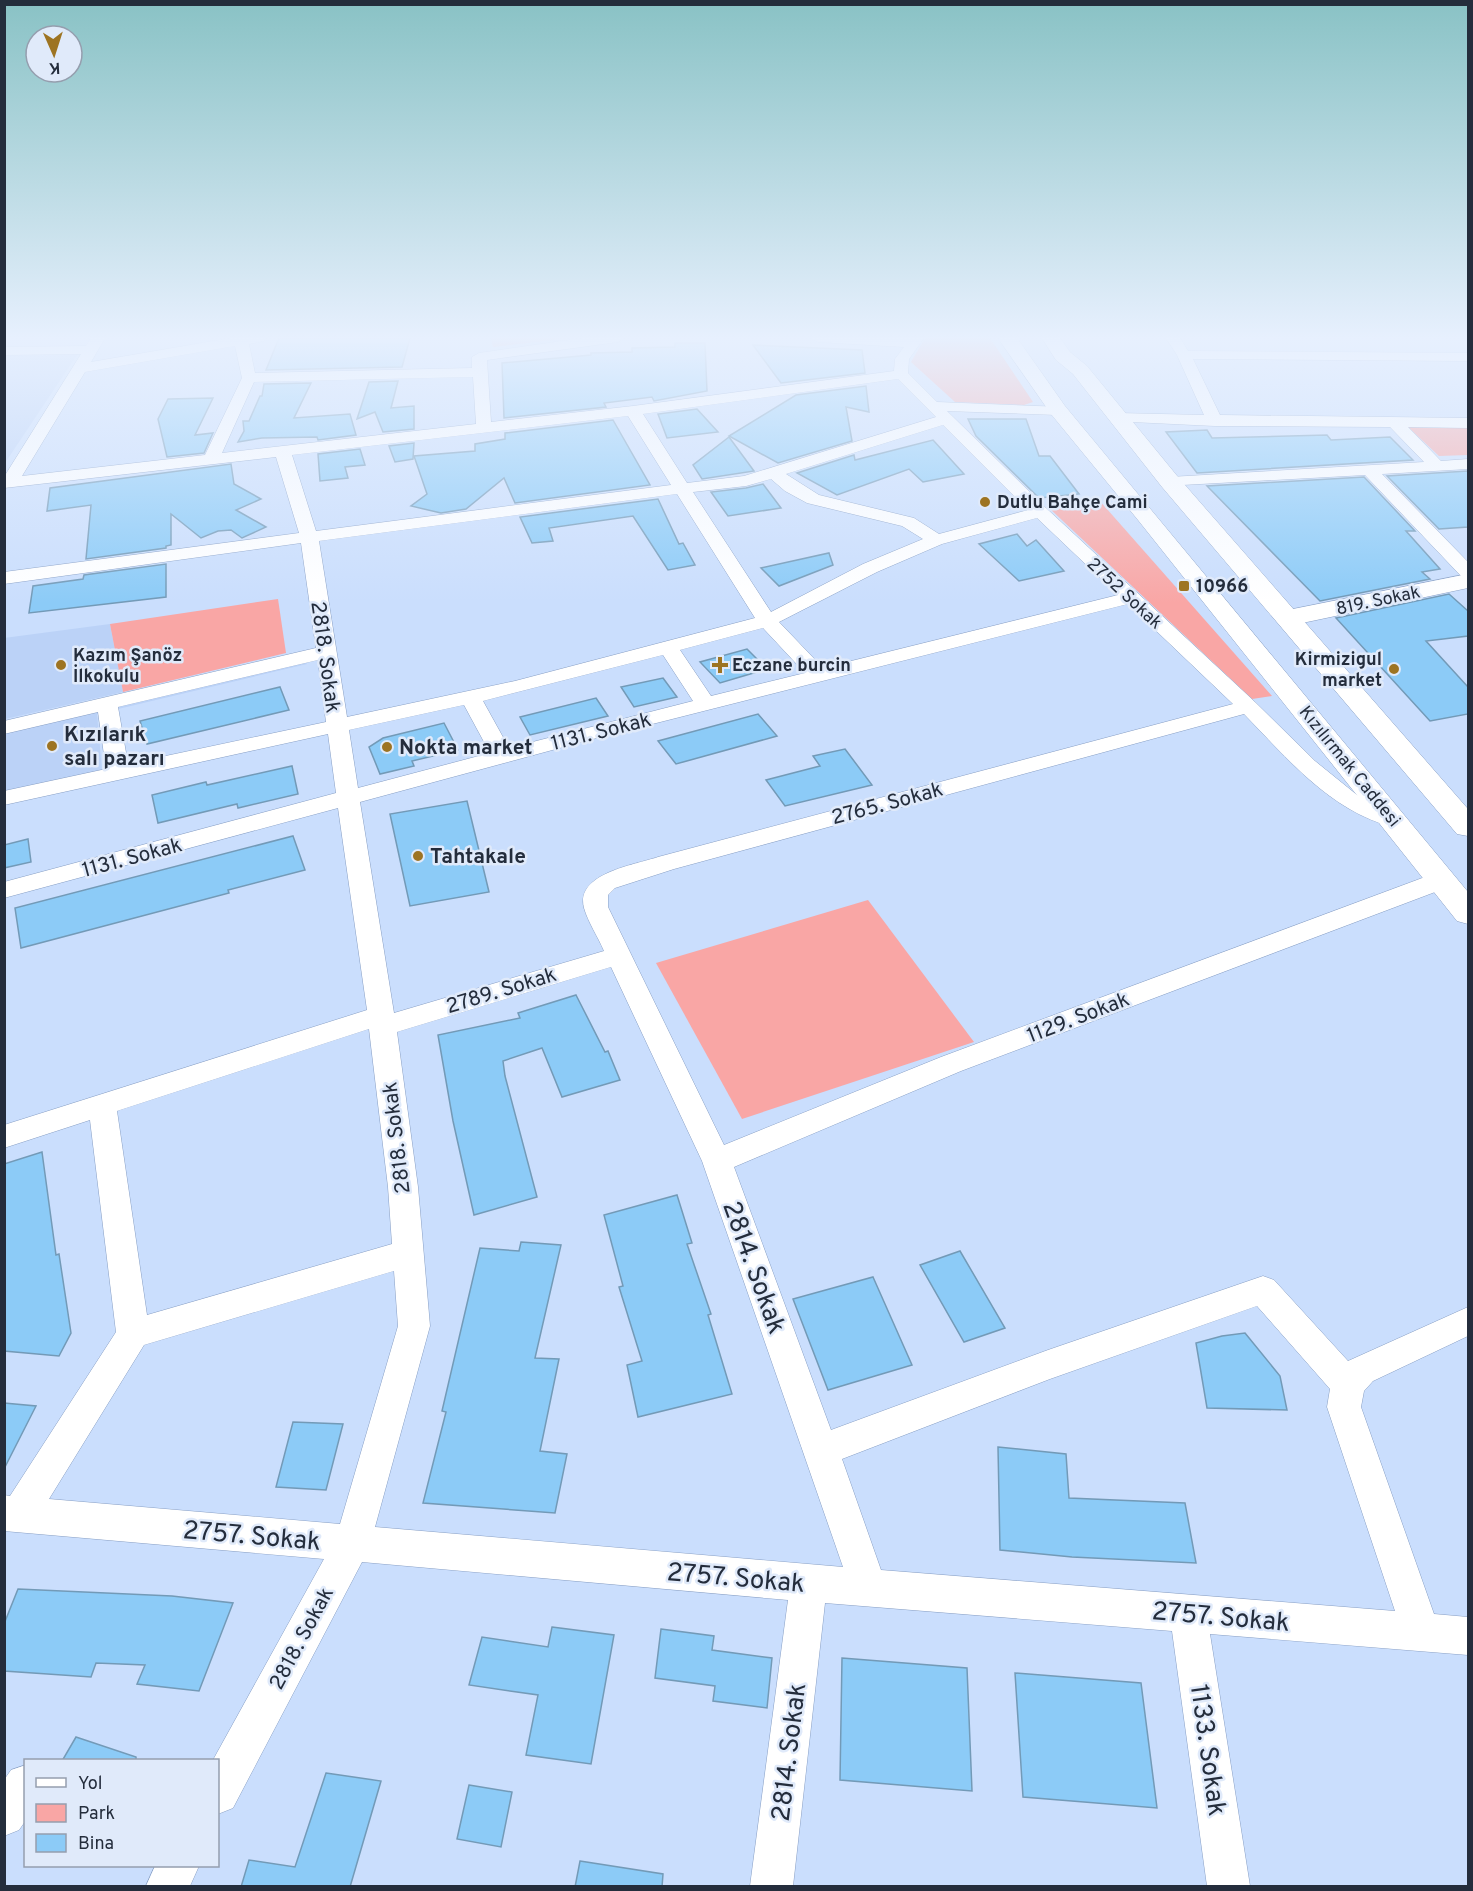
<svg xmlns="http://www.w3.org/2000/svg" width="1473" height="1891" font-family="Overpass,sans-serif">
  <rect width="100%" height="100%" fill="#cadefd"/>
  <g fill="#bbd2f7">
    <polygon points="77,355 5,463 5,356"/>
    <polygon points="110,624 123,692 5,719 4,638"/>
    <polygon points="301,653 307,664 97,714 102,770 5,793 4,721"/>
  </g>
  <g fill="#f9a6a5">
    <polygon points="491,338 568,338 493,347"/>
    <polygon points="925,338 990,338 1033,402 1024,405 955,402 911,362"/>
    <polygon points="1408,427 1468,428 1468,455 1439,456"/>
    <polygon points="1099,500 1272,696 1252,699 1047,506"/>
    <polygon points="278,599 286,653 123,692 110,624"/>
    <polygon points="868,900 974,1042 742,1119 656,963"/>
  </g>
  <g fill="#8ccbf7" stroke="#739ab7" stroke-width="1.5">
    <polygon points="279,338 410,338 402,367 266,370"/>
    <polygon points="675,343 705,343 707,391 654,401 652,397 604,403 606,407 504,418 502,363 591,355 591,353 632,352 632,348 675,347"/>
    <polygon points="753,345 862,350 865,373 781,383"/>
    <polygon points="398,381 391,408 414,406 414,429 383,432 375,412 357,419 369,382"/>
    <polygon points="311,383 294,418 350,414 356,435 318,440 317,437 262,438 238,442 244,431 243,421 249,421 260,396 262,396 264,384"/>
    <polygon points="866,386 869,412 846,407 852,441 778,463 729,436 796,395"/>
    <polygon points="213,398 195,435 213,433 204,453 167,457 158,419 168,399"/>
    <polygon points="697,409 718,432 667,438 658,414"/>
    <polygon points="968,419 1026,419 1039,456 1050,456 1079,494 1039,498 976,436"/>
    <polygon points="613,420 650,485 515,503 504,478 466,509 441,513 411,506 427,494 414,456 475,451 475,444 505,439 505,433"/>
    <polygon points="1207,430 1212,438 1327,435 1331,440 1390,437 1413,460 1197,473 1166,432"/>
    <polygon points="729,437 754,471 702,479 693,465"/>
    <polygon points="933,440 964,474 923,482 909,469 837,495 797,473 854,455 855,460"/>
    <polygon points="414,443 413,459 395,462 389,446"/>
    <polygon points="360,449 365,465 345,467 348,478 320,481 318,454"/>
    <polygon points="231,464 234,484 261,499 236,510 266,527 242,538 231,530 218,531 201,538 171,514 171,545 166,546 166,548 86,559 91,505 47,511 50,488"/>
    <polygon points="1468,471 1468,527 1439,529 1387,476"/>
    <polygon points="1364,477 1415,531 1406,531 1440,569 1422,572 1430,579 1320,601 1207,486"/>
    <polygon points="763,484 781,508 728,516 711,492 746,488"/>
    <polygon points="658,499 679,544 683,543 695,565 668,570 633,516 549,528 553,541 532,543 520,517"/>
    <polygon points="1017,534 1027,546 1036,540 1064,571 1019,581 979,544"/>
    <polygon points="829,553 833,565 779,586 761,568"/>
    <polygon points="166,564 166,597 29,613 33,586 83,579 84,575"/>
    <polygon points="1449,594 1468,611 1468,636 1426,641 1468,687 1468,714 1430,721 1336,618"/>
    <polygon points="747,649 767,669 720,683 700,662"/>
    <polygon points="663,678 677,697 634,707 621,687"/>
    <polygon points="280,687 289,710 147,744 140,721"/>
    <polygon points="596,698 608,716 530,735 520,717"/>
    <polygon points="758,714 777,736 676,764 658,741"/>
    <polygon points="444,723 458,750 412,761 414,766 380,774 369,747 383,738"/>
    <polygon points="845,749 872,785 785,806 766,780 820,766 813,756"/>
    <polygon points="292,766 298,794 238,808 237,804 158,823 152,795 206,782 207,785"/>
    <polygon points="467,801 489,892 410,906 390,814"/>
    <polygon points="293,836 305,870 228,890 229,893 21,948 15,908"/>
    <polygon points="28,839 31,862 4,868 4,845"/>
    <polygon points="576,995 605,1052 608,1051 620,1080 562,1097 542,1048 503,1061 505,1076 537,1197 474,1215 453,1121 438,1035 520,1018 518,1013"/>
    <polygon points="42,1152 56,1255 59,1254 71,1333 59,1356 4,1351 4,1164"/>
    <polygon points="677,1195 692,1243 687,1244 711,1314 708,1315 732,1394 638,1417 627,1365 642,1361 619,1287 623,1286 604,1215"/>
    <polygon points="521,1242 561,1245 535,1358 559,1359 540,1451 567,1454 555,1513 423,1503 446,1412 442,1411 480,1248 519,1251"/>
    <polygon points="960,1251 1005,1328 964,1342 920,1265"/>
    <polygon points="873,1277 912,1365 828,1390 793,1299"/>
    <polygon points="1245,1333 1280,1376 1287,1410 1207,1408 1196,1343 1222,1336"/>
    <polygon points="4,1403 36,1406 4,1469"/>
    <polygon points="293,1422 343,1424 326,1490 276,1487"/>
    <polygon points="998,1447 1066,1454 1069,1498 1185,1503 1196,1563 1072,1557 1000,1550"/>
    <polygon points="18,1589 172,1596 233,1603 199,1691 137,1684 145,1665 96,1663 91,1677 4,1671 4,1624"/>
    <polygon points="552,1627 614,1635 591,1764 526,1755 538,1695 469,1685 482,1637 548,1647"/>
    <polygon points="661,1629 714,1636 712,1650 772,1658 767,1708 713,1701 715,1686 655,1678"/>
    <polygon points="842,1658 967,1668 972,1791 840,1780"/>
    <polygon points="1015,1673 1141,1683 1157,1808 1023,1797"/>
    <polygon points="76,1737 136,1757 136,1761 62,1761"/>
    <polygon points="326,1773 381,1781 350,1887 241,1887 249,1860 295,1867"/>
    <polygon points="469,1785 512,1792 501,1847 457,1839"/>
    <polygon points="580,1861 663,1874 662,1887 575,1887"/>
  </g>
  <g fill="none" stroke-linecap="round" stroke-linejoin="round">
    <g stroke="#889fc4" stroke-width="1">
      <g id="street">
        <path d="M91,338H105L91,362L231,338H266L264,341L249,344L255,373L472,368V357L479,353L583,338H625L618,342L487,360L491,422L633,406L894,371L895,359L904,347L818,342L811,338H924L909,359L908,373L937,402L1063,407L1066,410L1058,415L947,411L1046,508L1255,702L1315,761L1357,795L1401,815L1405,820L1401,825L1393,827C1330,811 1287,758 1244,714L674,869L615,888L608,895V907L724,1145L941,1057L1433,874L1442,872L1451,874L1454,880L1451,886L961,1071L734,1167L831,1430L1048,1350L1263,1276L1274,1280L1348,1361L1468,1307V1336L1373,1381L1364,1391L1361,1407L1434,1614L1468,1617V1655L1210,1634L1250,1886H1207L1172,1631L825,1603L793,1886H750L788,1600L362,1562L233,1808L218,1814V1760H213L324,1559L4,1531V1495L10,1496L116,1332L90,1120L4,1148V1125L367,1010L338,808L4,898V882L336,793L328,734L4,805V791L106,769L98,712L4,734V721L316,648L301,543L4,584V572L299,533L276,457L4,488V477L81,354L4,355V347L86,346ZM235,346L242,378L205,455L22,476L85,372ZM473,377L476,424L222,453L254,382ZM898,379L936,417L744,476L687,483L643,414ZM628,416L671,485L316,531L292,455ZM943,425L1028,510L939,534L914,518L819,495L786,474ZM771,479L785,491L807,503L902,526L923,539L863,564L771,612L693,492L746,486ZM677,494L755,618L515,681L347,717L319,541ZM1037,518L1118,595L823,668L779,622L877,572L942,544ZM1128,604L1233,704L658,857C635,865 575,873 584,908C588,922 598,937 604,951L394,1013L360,802L593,739ZM763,628L805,673L711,696L680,650ZM663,655L693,701L509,748L483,701ZM318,660L326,722L128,764L118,707ZM464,705L490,753L358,788L349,730ZM611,967L702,1161L843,1567L375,1527L430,1326L418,1187L397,1032ZM369,1029L388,1187L392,1244L147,1315L117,1111ZM394,1271L398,1326L340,1524L49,1499L144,1345ZM1257,1306L1330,1389L1327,1407L1395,1611L881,1570L842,1459L1050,1379Z"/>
        <polygon points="1166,338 1180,338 1188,351 1468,353 1468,361 1193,359 1220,415 1468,418 1468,428 1408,427 1441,461 1468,459 1468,469 1382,474 1468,562 1468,577 1461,576 1365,475 1164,486 1162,482 1164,478 1170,477 1424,462 1390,427 1215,426 1111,421 1109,418 1117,413 1204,415 1177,355"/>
        <polygon points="26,1765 26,1820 19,1830 4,1836 4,1780 11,1770"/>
        <polygon points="155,1866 199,1866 190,1886 146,1886"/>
      </g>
    </g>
    <g stroke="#889fc4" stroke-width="1">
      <polygon id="secondary" points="1468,574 1468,588 1288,626 1279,623 1275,618 1279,613 1288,610"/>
    </g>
    <g stroke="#889fc4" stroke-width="1">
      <g id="primary">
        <polygon points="998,338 1017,338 1065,406 1468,892 1468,924 1457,921 1138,520 1051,414"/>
        <polygon points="1042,338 1060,338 1070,352 1087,366 1178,477 1468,809 1468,836 1457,834 1162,487 1073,374 1056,360"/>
      </g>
    </g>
    <use href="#street" fill="#fff" fill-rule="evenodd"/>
    <use href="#secondary" fill="#fff" fill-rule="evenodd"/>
    <use href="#primary" fill="#fff" fill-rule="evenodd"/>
  </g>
  <linearGradient id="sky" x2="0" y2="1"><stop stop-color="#89c2c5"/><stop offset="0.56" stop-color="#e7f0fe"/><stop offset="1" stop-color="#e7f0fe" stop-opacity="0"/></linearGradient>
  <rect width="1473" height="603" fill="url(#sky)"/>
  <g fill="#9d7422" stroke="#e0eafa" stroke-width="2">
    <circle cx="985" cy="502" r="6"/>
    <rect x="1178" y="580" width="12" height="12" rx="3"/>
    <circle cx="61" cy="665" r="6"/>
    <path d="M717 656h6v6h6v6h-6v6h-6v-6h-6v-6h6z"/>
    <circle cx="1394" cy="669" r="6"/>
    <circle cx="52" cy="746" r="6"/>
    <circle cx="387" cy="747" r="6"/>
    <circle cx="418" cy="856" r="6"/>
  </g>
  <g text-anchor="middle" stroke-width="5" stroke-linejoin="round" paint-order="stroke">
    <g font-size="18" font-weight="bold" fill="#242d3c" stroke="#e0eafa" text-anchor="start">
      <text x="997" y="508">Dutlu Bahçe Cami</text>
      <text x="1196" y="592">10966</text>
      <text x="73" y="661">Kazım Şanöz<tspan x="73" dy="21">İlkokulu</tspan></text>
      <text x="1382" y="665" text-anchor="end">Kirmizigul<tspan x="1382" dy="21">market</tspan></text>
      <text x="732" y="671">Eczane burcin</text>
    </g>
    <g font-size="18" fill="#242d3c" stroke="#e0eafa">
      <text transform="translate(1125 593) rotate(43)" y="6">2752 Sokak</text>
      <text transform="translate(1378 600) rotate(-12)" y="6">819. Sokak</text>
      <text transform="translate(1350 766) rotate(51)" y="6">Kızılırmak Caddesi</text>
    </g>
    <g font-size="21" fill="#242d3c" stroke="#e0eafa">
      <text transform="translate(326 657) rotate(82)" y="7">2818. Sokak</text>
      <text transform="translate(601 731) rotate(-14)" y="7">1131. Sokak</text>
      <text transform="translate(887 803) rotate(-15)" y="7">2765. Sokak</text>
      <text transform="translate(132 857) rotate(-15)" y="7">1131. Sokak</text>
      <text transform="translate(501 990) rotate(-17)" y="7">2789. Sokak</text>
      <text transform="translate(1078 1017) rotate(-21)" y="7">1129. Sokak</text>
      <text transform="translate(396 1138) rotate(-97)" y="7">2818. Sokak</text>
      <text transform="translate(301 1638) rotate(-62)" y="7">2818. Sokak</text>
    </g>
    <g font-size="21" font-weight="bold" fill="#242d3c" stroke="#e0eafa" text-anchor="start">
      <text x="64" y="741">Kızılarık<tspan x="64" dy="24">salı pazarı</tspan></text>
      <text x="399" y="754">Nokta market</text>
      <text x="430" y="863">Tahtakale</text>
    </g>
    <g font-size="26" fill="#242d3c" stroke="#e0eafa">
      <text transform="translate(755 1267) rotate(70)" y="9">2814. Sokak</text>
      <text transform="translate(252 1535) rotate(5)" y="9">2757. Sokak</text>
      <text transform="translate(736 1577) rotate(5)" y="9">2757. Sokak</text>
      <text transform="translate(1221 1616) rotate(5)" y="9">2757. Sokak</text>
      <text transform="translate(1209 1750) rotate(82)" y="9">1133. Sokak</text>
      <text transform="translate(788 1752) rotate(-83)" y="9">2814. Sokak</text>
    </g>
  </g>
  <rect width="1473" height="1891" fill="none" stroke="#242d3c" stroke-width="12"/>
  <rect x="24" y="1759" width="195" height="108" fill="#e0eafa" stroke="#959eae" stroke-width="1.5"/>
  <rect x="36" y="1778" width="30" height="9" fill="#ffffff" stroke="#959eae" stroke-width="1.5"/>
  <text x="78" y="1789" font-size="18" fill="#242d3c">Yol</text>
  <rect x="36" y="1804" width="30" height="18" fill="#f9a6a5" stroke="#959eae" stroke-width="1.5"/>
  <text x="78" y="1819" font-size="18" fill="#242d3c">Park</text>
  <rect x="36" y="1834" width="30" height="18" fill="#8ccbf7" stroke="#959eae" stroke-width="1.5"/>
  <text x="78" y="1849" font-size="18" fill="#242d3c">Bina</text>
  <g transform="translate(54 54) rotate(177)"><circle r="28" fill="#e0eafa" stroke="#959eae" stroke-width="1.5"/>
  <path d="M0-4.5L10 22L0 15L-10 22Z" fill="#9d7422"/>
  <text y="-9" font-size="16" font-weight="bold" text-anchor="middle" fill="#242d3c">K</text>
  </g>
</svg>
